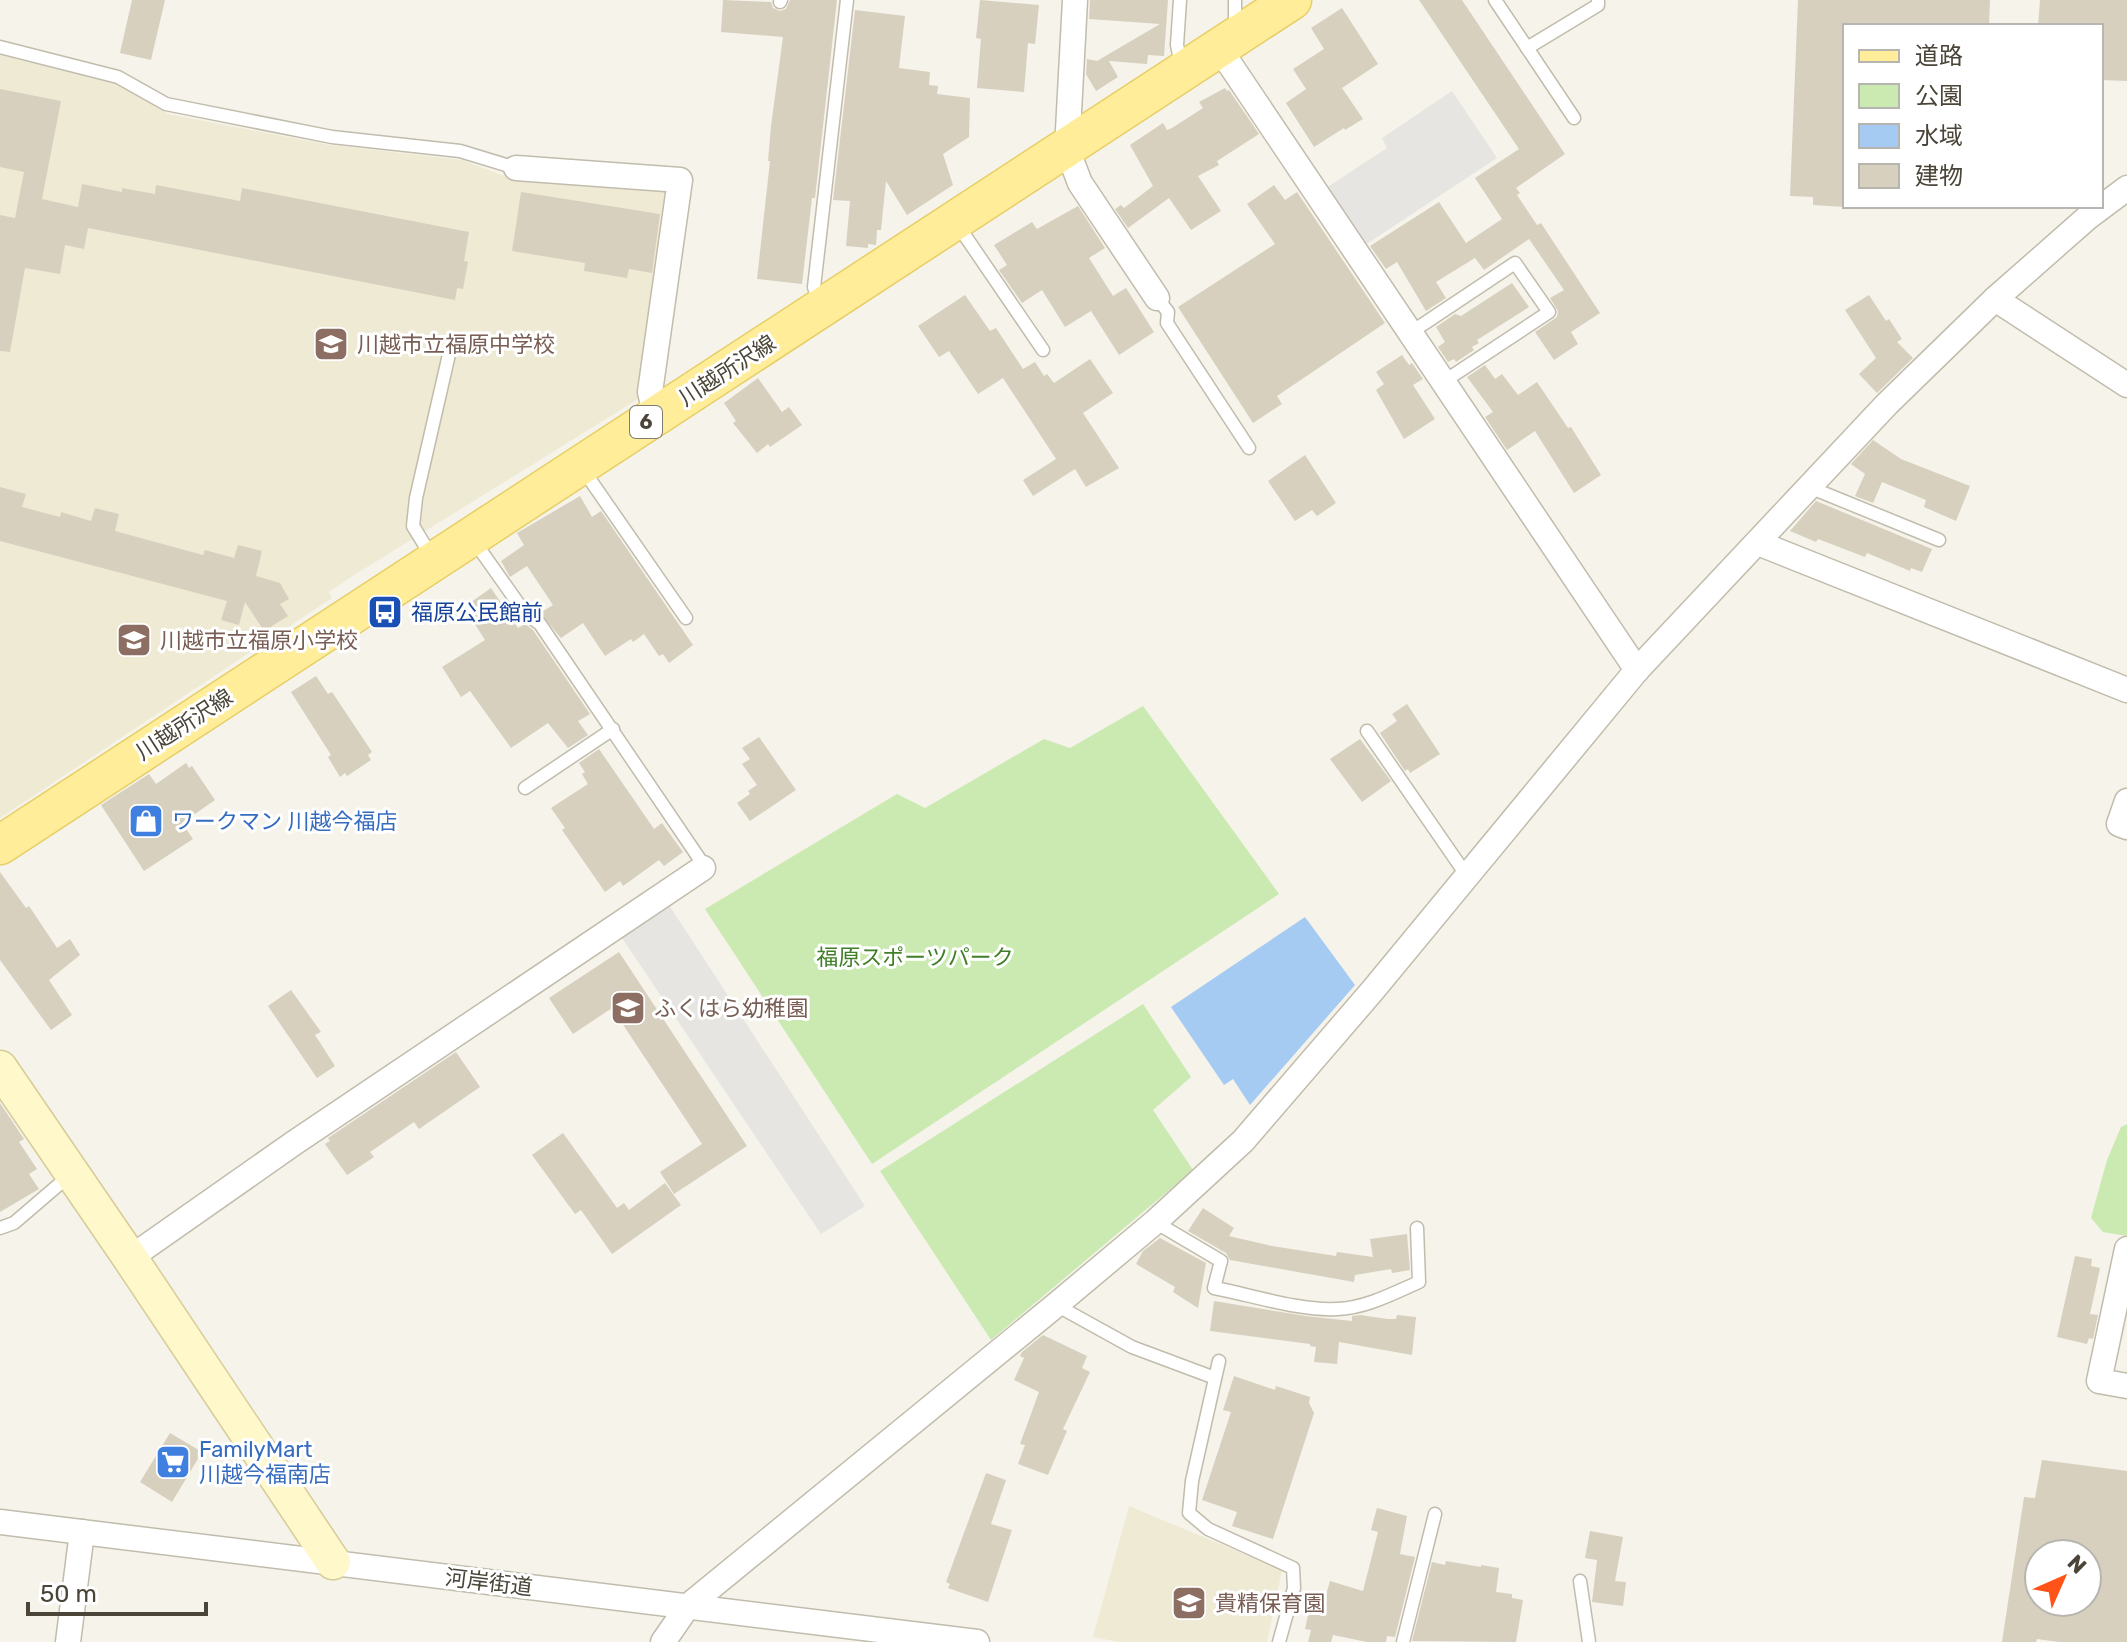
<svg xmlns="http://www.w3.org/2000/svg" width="2127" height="1642" font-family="Rubik,'Noto Sans JP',sans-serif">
  <rect width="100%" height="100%" fill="#f5f3ea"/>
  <g fill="#efead4">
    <polygon points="0,54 117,84 168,114 329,145 462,160 515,180 664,188 670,197 638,399 351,577 329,592 332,598 0,818"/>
    <polygon points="1129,1506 1282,1570 1267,1642 1119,1642 1093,1637"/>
  </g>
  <g fill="#cbeab2">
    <polygon points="1143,706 1279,894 872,1164 705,909 897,794 925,808 1044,739 1070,748"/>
    <polygon points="1143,1004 1191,1077 1153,1110 1193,1170 991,1340 880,1171"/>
    <polygon points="2127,1124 2127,1236 2103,1232 2091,1218 2107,1160 2121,1127"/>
  </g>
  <g fill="#e7e5e2">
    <polygon points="1452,91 1497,158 1362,247 1323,190 1387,148 1382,138"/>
    <polygon points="669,905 865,1206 821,1234 620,935"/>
  </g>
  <polygon fill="#a6cbf3" points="1305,917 1355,985 1250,1105 1233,1079 1224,1085 1171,1007"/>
  <g fill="#d7d0bf" fill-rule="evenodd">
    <polygon points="132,0 165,0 151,60 120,53"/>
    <polygon points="723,0 771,2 773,8 780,11 786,9 790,0 837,0 815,198 812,198 802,284 757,279 770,161 768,161 771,126 783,37 721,32"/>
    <polygon points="980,0 1039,5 1035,44 1028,43 1024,92 977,88 981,39 976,38"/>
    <polygon points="1090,0 1168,0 1164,56 1148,55 1147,64 1109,61 1118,77 1096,91 1086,74 1087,59 1097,61 1160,24 1089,19"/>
    <polygon points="1419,0 1462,0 1565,154 1516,188 1520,193 1517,195 1537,225 1541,223 1600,313 1571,332 1578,344 1554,360 1535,332 1557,317 1558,311 1550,298 1564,290 1529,239 1484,270 1475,258 1436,282 1446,298 1426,311 1397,262 1386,269 1370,246 1439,202 1466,243 1502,219 1475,178 1519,149"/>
    <polygon points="1798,0 1990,0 1989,26 1845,26 1845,207 1813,205 1813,197 1790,196"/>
    <polygon points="2040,0 2127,0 2127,81 2101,80 2101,26 2038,26"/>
    <polygon points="1342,8 1378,64 1342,88 1363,119 1345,130 1344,128 1314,147 1286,103 1306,89 1293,69 1324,49 1311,28"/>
    <polygon points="855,10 905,16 899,68 930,72 929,85 938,86 937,94 970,98 969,137 943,154 953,185 907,215 886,181 881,230 877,230 876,245 868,244 868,248 846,246 850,201 833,200"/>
    <polygon points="1225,88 1227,91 1229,90 1259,134 1217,161 1219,165 1198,176 1221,211 1191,230 1169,198 1128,228 1115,209 1121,205 1124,208 1153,186 1130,145 1163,123 1167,130 1172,128 1203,108 1199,102"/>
    <polygon points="0,89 61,101 42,199 78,207 82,184 122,192 122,188 155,194 156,185 240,201 242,188 469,232 464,261 468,262 463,289 457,288 455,300 88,228 84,249 65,245 60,274 25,268 10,352 0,351 0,215 15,218 24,172 0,167"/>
    <polygon points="1274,185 1285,200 1297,192 1385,323 1277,396 1282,404 1253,423 1178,307 1275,244 1247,204"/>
    <polygon points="521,192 660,214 652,273 629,269 627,278 584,271 585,263 512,251"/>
    <polygon points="1078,206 1105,248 1089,258 1113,296 1126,288 1154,332 1119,355 1091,311 1065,327 1042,290 1022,303 999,270 1007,265 994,245 1032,222 1037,229"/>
    <polygon points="1512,283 1529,307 1477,340 1479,343 1472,347 1474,350 1456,362 1454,359 1448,362 1438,347 1445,342 1436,327 1455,314 1461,316"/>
    <polygon points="965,295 990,331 996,328 1023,369 1035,362 1044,376 1047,374 1054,383 1090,359 1113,393 1083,413 1119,468 1086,487 1075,469 1033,496 1023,480 1056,459 1003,378 978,394 949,351 939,357 918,326"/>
    <polygon points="1869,295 1886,321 1889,319 1902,339 1897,342 1913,358 1877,393 1859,374 1876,358 1845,310"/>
    <polygon points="1402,355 1409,365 1412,363 1423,379 1413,385 1435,419 1404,439 1376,390 1384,384 1376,372"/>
    <polygon points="1485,365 1495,379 1502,374 1518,395 1537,382 1568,428 1571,427 1601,475 1574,493 1535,431 1507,450 1485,417 1493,412 1467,377"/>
    <polygon points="758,378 782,412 789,407 802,425 770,447 768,444 757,453 733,423 736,421 724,403"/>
    <polygon points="1873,440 1901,459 1970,486 1956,521 1924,507 1926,500 1882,482 1873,503 1855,496 1865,474 1851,464"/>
    <polygon points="1305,455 1336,503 1317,516 1312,510 1295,521 1268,481"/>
    <polygon points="0,487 26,494 22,507 60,517 61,512 91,521 95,508 119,514 115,531 203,555 205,550 234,558 238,545 262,551 256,576 280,583 289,599 280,604 288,616 264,631 245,602 239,625 221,620 227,601 0,541"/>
    <polygon points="580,496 592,517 601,511 693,645 669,663 663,654 659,656 644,634 633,642 631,639 605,656 583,623 561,638 540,613 553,605 527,566 510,577 501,561 524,545 517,533"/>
    <polygon points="1816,501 1932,549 1922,572 1911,568 1910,571 1867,553 1865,557 1818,539 1816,542 1790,531"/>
    <polygon points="491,588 518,628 525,624 533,630 590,714 578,721 588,735 568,748 548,723 511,748 470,691 461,697 442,667 485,640 473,621 476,619 467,605"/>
    <polygon points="316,676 328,694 332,692 372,752 368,755 371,760 347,776 345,773 340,777 328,757 331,755 291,692"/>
    <polygon points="1407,704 1440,754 1410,773 1408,769 1405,771 1380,733 1397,721 1392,714"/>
    <polygon points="759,737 796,790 750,821 737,803 750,794 748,791 757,785 742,764 750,759 742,748"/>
    <polygon points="1360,739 1391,781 1362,802 1330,759"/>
    <polygon points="599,749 654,829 662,823 683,852 664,866 659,860 623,886 620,881 605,892 562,830 565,828 551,808 588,784 582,774 585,772 579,763"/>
    <polygon points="186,763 189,768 192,766 215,800 182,823 193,839 144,871 101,805 149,774 156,784"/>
    <polygon points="0,872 26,908 29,906 57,948 70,939 80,955 49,980 72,1015 51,1030 0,960"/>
    <polygon points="619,952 747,1146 674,1194 660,1172 702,1144 612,1008 573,1034 549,998"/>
    <polygon points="291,990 321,1032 315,1035 335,1066 317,1078 268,1006"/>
    <polygon points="456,1052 480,1087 419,1129 414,1122 370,1152 374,1157 347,1175 325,1144 330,1141 328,1138"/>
    <polygon points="0,1103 24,1139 19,1142 37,1169 29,1174 39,1189 0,1212"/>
    <polygon points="563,1133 617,1208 624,1203 629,1210 665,1183 681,1205 612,1254 581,1210 575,1214 532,1155"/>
    <polygon points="1203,1208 1234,1228 1229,1236 1272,1246 1336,1256 1337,1252 1373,1257 1370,1239 1407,1234 1410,1270 1392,1273 1391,1269 1355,1275 1354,1282 1230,1260 1226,1253 1188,1231"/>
    <polygon points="1160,1238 1206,1263 1198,1308 1173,1292 1175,1287 1136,1264 1143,1251"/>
    <polygon points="2075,1256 2092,1259 2091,1266 2100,1268 2090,1314 2098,1315 2093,1339 2089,1338 2087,1344 2057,1337"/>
    <polygon points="1214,1301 1306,1316 1352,1321 1352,1316 1360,1315 1388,1319 1396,1319 1397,1315 1416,1317 1412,1355 1339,1342 1337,1364 1314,1362 1316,1347 1310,1346 1310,1344 1210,1331"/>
    <polygon points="1043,1335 1087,1356 1082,1368 1090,1372 1063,1429 1067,1431 1048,1475 1018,1464 1025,1445 1020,1444 1039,1392 1014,1380 1024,1358 1020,1356 1022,1352"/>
    <polygon points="1234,1376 1275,1390 1276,1386 1310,1397 1309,1403 1314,1413 1273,1539 1232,1526 1237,1512 1202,1500 1231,1412 1223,1410"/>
    <polygon points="170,1433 202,1452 172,1502 140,1482"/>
    <path d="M2042,1460L2127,1471V1642H2059L2037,1639L2036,1642H2002L2024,1497L2035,1498ZM2039,1554H2087V1602H2039Z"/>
    <polygon points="986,1473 1006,1480 991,1524 1012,1530 988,1602 948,1588 950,1584 946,1582"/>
    <polygon points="1377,1508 1407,1516 1400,1554 1415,1557 1395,1637 1387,1636 1386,1642 1367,1642 1333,1635 1331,1642 1308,1642 1311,1630 1305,1629 1313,1592 1326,1595 1330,1581 1363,1591 1378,1532 1371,1530"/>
    <polygon points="1590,1531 1623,1537 1615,1581 1626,1582 1623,1606 1592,1602 1597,1560 1585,1558"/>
    <polygon points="1446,1561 1481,1567 1481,1565 1499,1568 1496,1592 1512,1594 1512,1598 1523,1600 1516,1642 1412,1641 1432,1562 1445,1565"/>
  </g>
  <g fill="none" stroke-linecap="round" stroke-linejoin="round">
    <g stroke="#c1bcac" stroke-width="15">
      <g id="lane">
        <polyline points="1180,0 1177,45 1181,65"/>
        <polyline points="1235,0 1235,19 1239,28"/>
        <polyline points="1495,0 1574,118"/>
        <polyline points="780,2 781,0"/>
        <polyline points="0,47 118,77 166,104 332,137 460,151 516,168"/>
        <polyline points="1527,48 1598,5 1598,0"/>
        <polyline points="957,224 1043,350"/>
        <polyline points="1157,298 1168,312 1167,323 1249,448"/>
        <polyline points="820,305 814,287 847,0"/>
        <polyline points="1410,333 1515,263 1549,312 1443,382"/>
        <polyline points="584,471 686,618"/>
        <polyline points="1809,487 1939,540"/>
        <polyline points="474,541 525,613 540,624 703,864 703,868"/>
        <polyline points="432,557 413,526 416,498 450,350 460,339"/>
        <polyline points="1367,731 1467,876"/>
        <polyline points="525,788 613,729"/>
        <path d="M1155,1222L1221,1261L1214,1288C1252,1295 1299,1311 1337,1309C1366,1308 1394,1293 1419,1282L1417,1228"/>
        <polyline points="0,1228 14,1223 70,1175"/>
        <polyline points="1056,1305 1132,1347 1215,1378"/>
        <polyline points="1219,1361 1192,1481 1189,1513 1208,1529 1293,1568 1294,1588 1279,1642"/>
        <polyline points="1580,1581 1589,1642"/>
        <polyline points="1403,1642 1435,1514"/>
      </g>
    </g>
    <g stroke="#c1bcac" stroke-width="27">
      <g id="street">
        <polyline points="1075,0 1067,149 1080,183 1157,298"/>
        <polyline points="1219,48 1637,670"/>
        <polyline points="516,168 680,180 650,392 653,405 659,414"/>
        <polyline points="1995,299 2127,385"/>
        <polyline points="1758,543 2127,690"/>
        <polyline points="2127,801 2119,824 2127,827"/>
        <polyline points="2127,1249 2099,1381 2127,1386"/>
        <polyline points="130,1258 294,1143 703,868"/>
        <polyline points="0,1522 977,1642"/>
        <polyline points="68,1642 82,1532"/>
        <polyline points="663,1642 688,1606 1056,1305 1155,1222 1243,1141 1373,990 1637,670 1887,404 1995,299 2087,218 2127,188"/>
      </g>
    </g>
    <g stroke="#d6cc99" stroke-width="37">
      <polyline id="secondary" points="0,1068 130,1258 333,1562"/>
    </g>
    <g stroke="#e7ce66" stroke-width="41">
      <polyline id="primary" points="0,845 1292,0"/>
    </g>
    <use href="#lane" stroke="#fff" stroke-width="12"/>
    <use href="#street" stroke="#fff" stroke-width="24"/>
    <use href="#secondary" stroke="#fff8ca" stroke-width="34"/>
    <use href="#primary" stroke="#ffed99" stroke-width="38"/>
  </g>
  <defs>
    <g id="school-square" transform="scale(1.8)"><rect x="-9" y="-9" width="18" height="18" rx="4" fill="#8d6e63" stroke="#fff"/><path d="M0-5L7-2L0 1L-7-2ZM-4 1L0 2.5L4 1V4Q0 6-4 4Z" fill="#fff"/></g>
    <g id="bus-square" transform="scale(1.8)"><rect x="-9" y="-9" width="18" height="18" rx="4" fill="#1a4fb4" stroke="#fff"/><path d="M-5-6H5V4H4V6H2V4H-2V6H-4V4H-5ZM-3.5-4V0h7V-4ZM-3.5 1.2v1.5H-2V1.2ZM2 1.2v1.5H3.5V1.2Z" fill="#fff"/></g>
    <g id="shop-square" transform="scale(1.8)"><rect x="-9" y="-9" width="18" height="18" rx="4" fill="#3f7fe0" stroke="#fff"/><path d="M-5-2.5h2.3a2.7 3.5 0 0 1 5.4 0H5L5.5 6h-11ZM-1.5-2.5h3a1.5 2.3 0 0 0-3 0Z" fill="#fff"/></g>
    <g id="supermarket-square" transform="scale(1.8)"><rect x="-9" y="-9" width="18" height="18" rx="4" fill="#3f7fe0" stroke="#fff"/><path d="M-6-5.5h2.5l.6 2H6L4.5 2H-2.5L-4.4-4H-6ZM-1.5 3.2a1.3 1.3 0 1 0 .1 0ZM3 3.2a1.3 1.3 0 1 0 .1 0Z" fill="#fff"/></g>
  </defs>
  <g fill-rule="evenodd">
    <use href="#school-square" x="331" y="344"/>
    <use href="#bus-square" x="385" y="612"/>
    <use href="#school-square" x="134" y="640"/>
    <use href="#shop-square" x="146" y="821"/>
    <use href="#school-square" x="628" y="1008"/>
    <use href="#supermarket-square" x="173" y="1462"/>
    <use href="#school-square" x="1189" y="1603"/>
  </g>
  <g text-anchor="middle" stroke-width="6" stroke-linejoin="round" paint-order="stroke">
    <rect fill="#fff" stroke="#807d74" stroke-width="2" x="630" y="406" width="32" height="32" rx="6"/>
    <g font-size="20" font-weight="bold" fill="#4a4538">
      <text x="646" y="429">6</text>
    </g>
    <g font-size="22" fill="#785e54" stroke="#fff" text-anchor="start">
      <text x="357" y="352">川越市立福原中学校</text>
      <text x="160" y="648">川越市立福原小学校</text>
      <text x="654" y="1016">ふくはら幼稚園</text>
      <text x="1215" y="1611">貴精保育園</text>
    </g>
    <g font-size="22" fill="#4a4538" stroke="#fff">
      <text transform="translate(727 370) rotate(-33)" y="8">川越所沢線</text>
      <text transform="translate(184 724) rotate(-33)" y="8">川越所沢線</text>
      <text transform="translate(489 1582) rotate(7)" y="8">河岸街道</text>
    </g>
    <g font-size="22" fill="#164399" stroke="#fff" text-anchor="start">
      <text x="411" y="620">福原公民館前</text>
    </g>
    <g font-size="22" fill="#366cbe" stroke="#fff" text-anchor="start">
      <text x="172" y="829">ワークマン 川越今福店</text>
      <text x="199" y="1457">FamilyMart<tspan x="199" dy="25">川越今福南店</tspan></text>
    </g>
    <g font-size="22" fill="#407e28" stroke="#fff">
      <text x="915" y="965">福原スポーツパーク</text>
    </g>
  </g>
  <rect x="1843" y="24" width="260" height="184" fill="#ffffff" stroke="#b7b5af" stroke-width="2"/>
  <rect x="1859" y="50" width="40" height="12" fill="#ffed99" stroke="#b7b5af" stroke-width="2"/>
  <text x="1915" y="64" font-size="24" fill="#4a4538">道路</text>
  <rect x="1859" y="84" width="40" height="24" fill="#cbeab2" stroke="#b7b5af" stroke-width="2"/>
  <text x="1915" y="104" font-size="24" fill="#4a4538">公園</text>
  <rect x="1859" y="124" width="40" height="24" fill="#a6cbf3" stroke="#b7b5af" stroke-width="2"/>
  <text x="1915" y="144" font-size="24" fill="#4a4538">水域</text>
  <rect x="1859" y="164" width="40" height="24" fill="#d7d0bf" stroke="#b7b5af" stroke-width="2"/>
  <text x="1915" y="184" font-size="24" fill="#4a4538">建物</text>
  <g transform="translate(2063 1578) rotate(45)"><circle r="38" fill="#ffffff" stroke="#b7b5af" stroke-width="2"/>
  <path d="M0-6L14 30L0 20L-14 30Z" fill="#ff5318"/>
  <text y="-12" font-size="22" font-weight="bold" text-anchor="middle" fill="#4a4538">N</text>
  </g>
  <path d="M28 1602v12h178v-12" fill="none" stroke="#4a4538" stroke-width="4"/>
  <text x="40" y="1602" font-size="24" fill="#4a4538" stroke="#ffffff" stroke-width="6" paint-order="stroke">50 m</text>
</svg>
